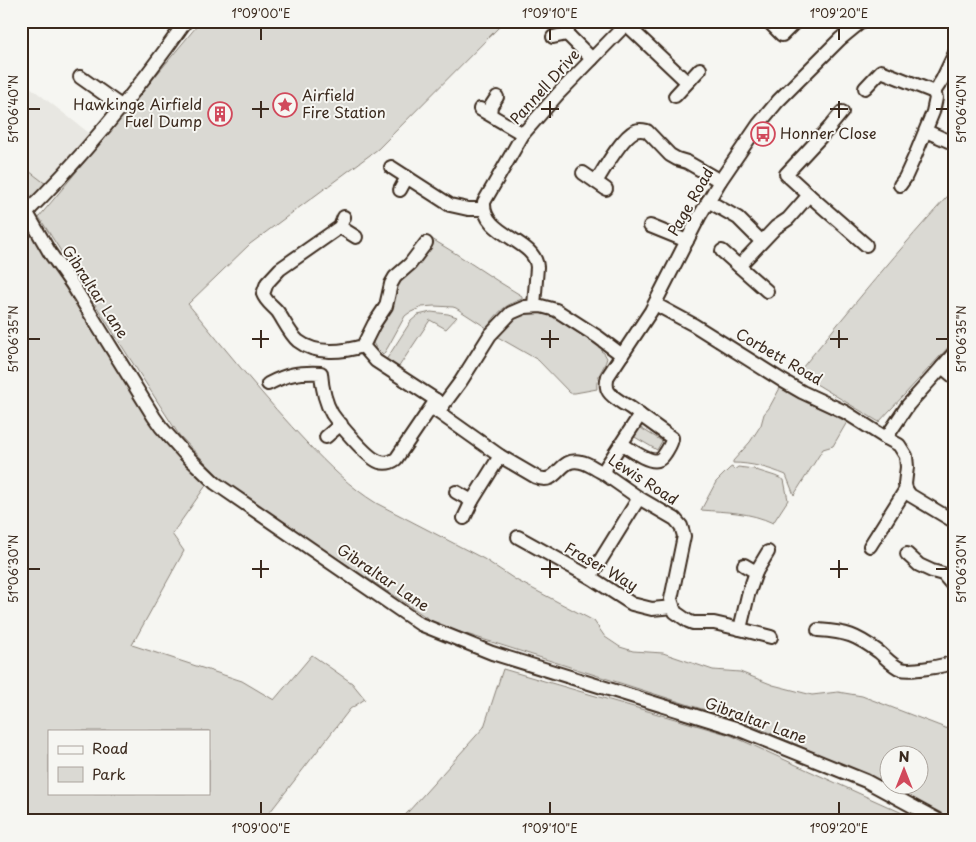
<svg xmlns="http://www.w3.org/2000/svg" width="976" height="842" font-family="'Playpen Sans',sans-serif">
  <rect width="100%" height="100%" fill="#f6f6f2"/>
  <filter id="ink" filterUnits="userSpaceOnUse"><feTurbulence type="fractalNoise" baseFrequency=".02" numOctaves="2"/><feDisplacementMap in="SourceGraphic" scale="10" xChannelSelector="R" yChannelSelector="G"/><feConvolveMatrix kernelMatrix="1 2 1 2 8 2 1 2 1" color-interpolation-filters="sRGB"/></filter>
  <g filter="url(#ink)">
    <polygon fill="#e8e7e2" points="21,80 93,136 46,184 21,165"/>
    <g fill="#dad9d3" stroke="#8a8278" fill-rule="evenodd">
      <path d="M201,21H505L378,149L250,244L188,304C227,351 265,399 307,443C328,465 350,487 376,503L484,559L516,580L594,621L605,637L620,647L633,651L663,653L713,670L740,672L773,685L812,695L838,692L862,696L948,729L955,727V821H951L874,778L749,724L438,625L226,484L179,435L39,217ZM888,754H918V784H888Z"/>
      <polygon points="21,165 46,184 21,209"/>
      <path d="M955,188V340L879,422L798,373C849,310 900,248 955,188Z"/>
      <path d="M25,225L163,441L207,484L172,534L184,551L132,645L242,681L274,700L312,655L352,683L365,699L350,709L263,821H21V230ZM49,731H209V793H49Z"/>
      <path d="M432,239C463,257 491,278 522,296V299C504,305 497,313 487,328L456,308L453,307L434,306L422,307L409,313L405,316L388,347L383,355L376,348L372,341L392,309L396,288L400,279L413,270Z"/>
      <polygon points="431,312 448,314 457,317 446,329 430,320 398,368 386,360 411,321 418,315"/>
      <path d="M538,312L552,316L603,349L601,351L604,353L607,358C604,370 595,376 597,389L575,393H570L538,360L496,336C510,319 515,314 538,312Z"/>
      <path d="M780,388C802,401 825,410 847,422L833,446L823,449L794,495L786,475C769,468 751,463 733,463V461L750,442L761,425L764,414L769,408Z"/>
      <polygon points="639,427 662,441 657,450 633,436"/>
      <path d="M732,467L734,470L738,467L754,469L756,471V470L775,476L784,480L788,500L773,523C750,512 726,512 701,510L716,482L730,468Z"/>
      <polygon points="503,669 730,735 920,821 400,821 484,727"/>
    </g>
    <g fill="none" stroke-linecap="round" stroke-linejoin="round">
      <g stroke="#3b2a1e" stroke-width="16">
        <g id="minor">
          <polyline points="768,21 782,35 796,21"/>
          <polyline points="627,25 687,82"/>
          <polyline points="567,34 592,59"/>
          <polyline points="553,37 567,34 570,21"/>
          <polyline points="80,77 121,106"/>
          <polyline points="865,88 881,71 934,92"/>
          <polyline points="675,96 700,69"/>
          <polyline points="480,109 523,134"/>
          <polyline points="490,114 491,106 497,97"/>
          <polyline points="926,131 955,144"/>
          <polyline points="391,167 450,205 468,209 483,209"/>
          <polyline points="583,173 606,189"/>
          <path d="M596,182C604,169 622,137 635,131C640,129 643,130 647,131L670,155L677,159L687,162L720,181"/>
          <polyline points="900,185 905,178 915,156 933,112 936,98 934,92 942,80 955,53"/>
          <polyline points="400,190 407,177"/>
          <polyline points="809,195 866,245"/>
          <polyline points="708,201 738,218 761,241"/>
          <polyline points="27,213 50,253 72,284 154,417 161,427 184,453 215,483 420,624 492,653 735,728 866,781 940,821"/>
          <path d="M344,217L340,227L280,269L267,283L263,294C266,302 273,306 278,312C284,321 290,334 298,341C316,355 343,352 363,346L374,324L386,306L391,284L395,277L410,264L426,243"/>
          <path d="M21,218C82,158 137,91 186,21"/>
          <polyline points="650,226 687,241"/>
          <polyline points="340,227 356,237"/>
          <polyline points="722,251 767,291"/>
          <polyline points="739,266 776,227 788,219 809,195 786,174 829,128 842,112"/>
          <polyline points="655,304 694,325 783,381 802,392 845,412 886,438 899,445 906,456 907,467 905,484 906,489 910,495 955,522"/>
          <path d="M534,306L537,267C535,239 482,236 484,202L523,134L558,94L629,21"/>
          <polyline points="363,346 376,361 436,400"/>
          <polyline points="942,367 955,352"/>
          <path d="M268,384C287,374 299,372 321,373C322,387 325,402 332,414C339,424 364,453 374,459C381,464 389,464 396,459L436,400L438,412L461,381L490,335L511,313L525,307L541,306L556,310L598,337L622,355"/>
          <path d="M438,412L500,456L536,477C559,487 558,456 581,462C587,463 591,466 596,469C601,472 605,473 609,477L639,498L675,519L681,526L684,536L671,599L675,612L688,621L693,623H714L740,629L771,637"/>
          <polyline points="326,437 341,424"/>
          <polyline points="886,438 908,405 942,367 955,378"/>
          <path d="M622,444C630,449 648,463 658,460C662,459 664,455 666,452C669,447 672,443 672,438L640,415"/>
          <path d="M605,473L606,467L640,415C635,411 630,407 624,404C612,396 603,392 608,376L651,311L699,217L720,181L759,124L778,101L840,39L862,21"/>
          <polyline points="456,492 472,501"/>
          <polyline points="464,518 472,501 500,456"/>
          <polyline points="518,537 590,577 632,604 652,609 673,607"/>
          <polyline points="870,546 906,489"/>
          <polyline points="907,554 919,565 932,571 943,574 955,588"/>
          <polyline points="744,565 756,572"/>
          <polyline points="590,577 639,498"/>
          <polyline points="740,629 748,595 756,572 768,552"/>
          <path d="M818,630C847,632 856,635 879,652C886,658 893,666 901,669C911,672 944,666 955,662"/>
        </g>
      </g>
      <use href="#minor" stroke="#f6f6f2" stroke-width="12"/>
    </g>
  </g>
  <path fill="none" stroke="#3b2a1e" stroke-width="2" d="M261,28V40M550,28V40M839,28V40M261,101V118M550,101V118M839,101V118M28,109H40M252,109H269M541,109H559M830,109H848M936,109H948M261,330V348M550,330V348M839,330V348M28,339H40M252,339H269M541,339H559M830,339H848M936,339H948M261,560V578M550,560V578M839,560V578M28,569H40M252,569H269M541,569H559M830,569H848M936,569H948M261,802V814M550,802V814M839,802V814"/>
  <defs>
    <g id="sight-ring" transform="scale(1.25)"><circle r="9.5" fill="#f6f6f2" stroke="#d1495b" stroke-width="1.5"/><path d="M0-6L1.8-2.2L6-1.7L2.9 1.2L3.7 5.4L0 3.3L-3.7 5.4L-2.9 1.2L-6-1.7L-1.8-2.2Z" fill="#d1495b"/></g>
    <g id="building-ring" transform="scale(1.25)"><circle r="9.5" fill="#f6f6f2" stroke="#d1495b" stroke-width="1.5"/><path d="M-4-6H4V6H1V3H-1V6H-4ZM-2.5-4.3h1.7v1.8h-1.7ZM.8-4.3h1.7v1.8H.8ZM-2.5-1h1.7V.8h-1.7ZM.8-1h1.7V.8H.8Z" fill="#d1495b"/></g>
    <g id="bus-ring" transform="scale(1.25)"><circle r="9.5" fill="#f6f6f2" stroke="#d1495b" stroke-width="1.5"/><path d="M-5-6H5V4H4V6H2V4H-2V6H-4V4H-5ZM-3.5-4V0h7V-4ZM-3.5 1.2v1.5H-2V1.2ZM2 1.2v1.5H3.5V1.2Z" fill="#d1495b"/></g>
  </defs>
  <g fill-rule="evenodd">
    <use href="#sight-ring" x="285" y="105"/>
    <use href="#building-ring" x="220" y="114"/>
    <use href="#bus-ring" x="763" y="134"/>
  </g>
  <g text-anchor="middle" stroke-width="4" stroke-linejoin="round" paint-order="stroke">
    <g font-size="15" fill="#3b2a1e" stroke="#f6f6f2">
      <text transform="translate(545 87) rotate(-48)" y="5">Pannell Drive</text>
      <text transform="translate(691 202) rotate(-60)" y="5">Page Road</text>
      <text transform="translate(95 292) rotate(57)" y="5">Gibraltar Lane</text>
      <text transform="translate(779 357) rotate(30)" y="5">Corbett Road</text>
      <text transform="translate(643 480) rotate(33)" y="5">Lewis Road</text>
      <text transform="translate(601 567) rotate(30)" y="5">Fraser Way</text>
      <text transform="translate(383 578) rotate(34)" y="5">Gibraltar Lane</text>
      <text transform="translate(756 721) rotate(20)" y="5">Gibraltar Lane</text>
    </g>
    <g font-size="15" fill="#3b2a1e" stroke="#f6f6f2" text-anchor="start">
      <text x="302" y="101">Airfield<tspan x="302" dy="17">Fire Station</tspan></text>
      <text x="202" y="110" text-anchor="end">Hawkinge Airfield<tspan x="202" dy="17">Fuel Dump</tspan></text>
      <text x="780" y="139">Honner Close</text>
    </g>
  </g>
  <rect width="976" height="842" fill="none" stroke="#f6f6f2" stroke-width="55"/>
  <rect x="48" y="730" width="162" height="65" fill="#f6f6f2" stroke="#aba49d"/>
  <rect x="58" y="746" width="25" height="8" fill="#f6f6f2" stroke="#aba49d"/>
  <text x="92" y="754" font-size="15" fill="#3b2a1e">Road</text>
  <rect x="58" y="767" width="25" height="15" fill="#dad9d3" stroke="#aba49d"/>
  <text x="92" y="780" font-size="15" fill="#3b2a1e">Park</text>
  <g transform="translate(904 770)"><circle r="24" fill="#f6f6f2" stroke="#aba49d"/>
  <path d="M0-4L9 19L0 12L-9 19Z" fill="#d1495b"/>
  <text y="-8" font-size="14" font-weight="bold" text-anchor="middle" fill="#3b2a1e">N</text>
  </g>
  <rect x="28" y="28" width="920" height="786" fill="none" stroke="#3b2a1e" stroke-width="2"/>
  <g font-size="12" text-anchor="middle" fill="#3b2a1e">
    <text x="261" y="18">1°09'00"E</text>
    <text x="550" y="18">1°09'10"E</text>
    <text x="839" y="18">1°09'20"E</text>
    <text transform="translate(14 109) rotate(-90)" y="4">51°06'40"N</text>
    <text transform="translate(962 109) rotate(-90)" y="4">51°06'40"N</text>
    <text transform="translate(14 339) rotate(-90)" y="4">51°06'35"N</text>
    <text transform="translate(962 339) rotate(-90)" y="4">51°06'35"N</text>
    <text transform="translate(14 569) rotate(-90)" y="4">51°06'30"N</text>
    <text transform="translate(962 569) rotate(-90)" y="4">51°06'30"N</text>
    <text x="261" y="833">1°09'00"E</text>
    <text x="550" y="833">1°09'10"E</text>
    <text x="839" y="833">1°09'20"E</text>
  </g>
</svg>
